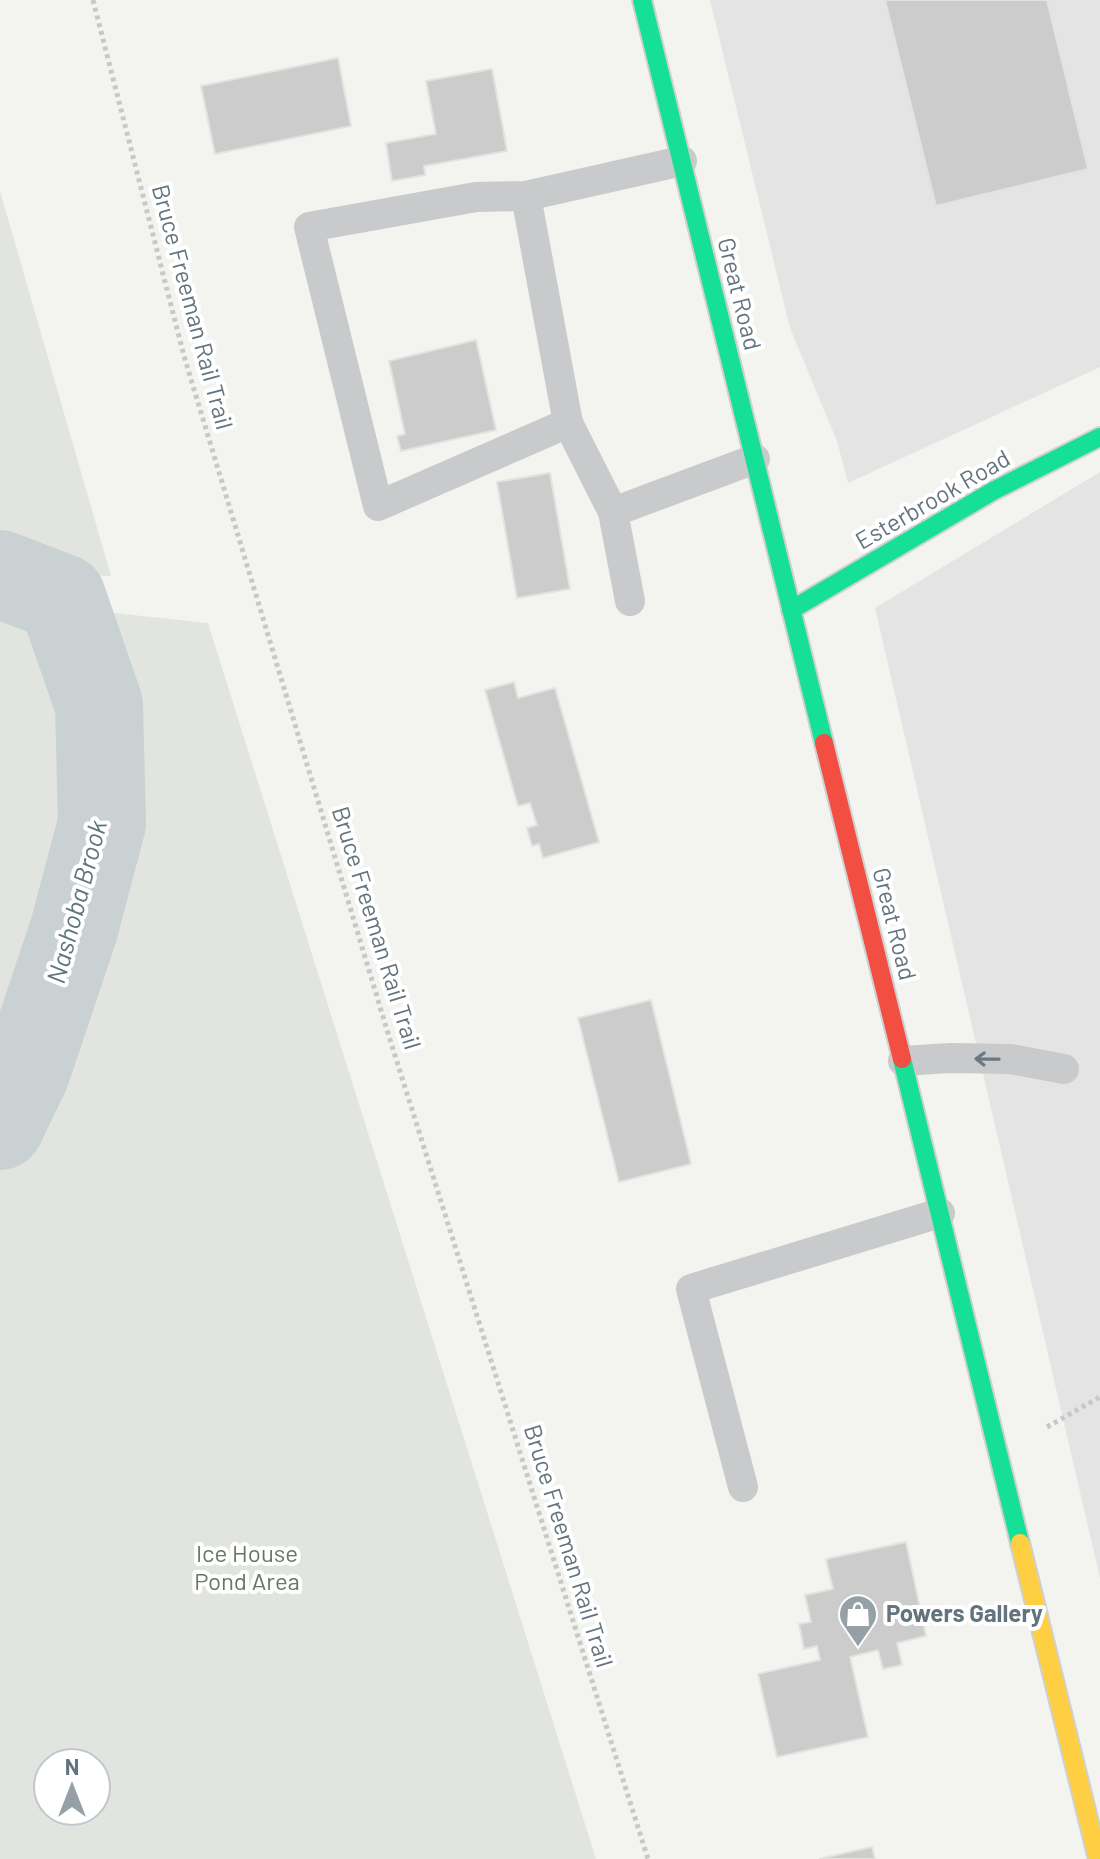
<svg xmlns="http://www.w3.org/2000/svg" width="1100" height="1859" font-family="Barlow,sans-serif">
  <rect width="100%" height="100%" fill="#f3f3f0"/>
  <g fill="#e3e4e3">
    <polygon points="710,0 1100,0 1100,367 848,483 837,441 790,328"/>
    <polygon points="1100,472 1100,1578 875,608"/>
  </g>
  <g fill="#e2e5df" fill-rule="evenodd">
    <polygon points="0,191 111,576 0,571"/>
    <path d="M0,601L208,623L596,1859H0ZM48,1763H96V1811H48Z"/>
  </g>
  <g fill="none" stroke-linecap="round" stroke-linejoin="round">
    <polyline stroke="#c9d1d3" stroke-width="88" points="0,574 62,598 99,705 102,823 74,929 26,1072 0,1126"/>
  </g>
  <g fill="#cbcccb" stroke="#e2e2e0" stroke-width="2">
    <polygon points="885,0 1047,0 1088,169 936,206"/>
    <polygon points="338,58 351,126 215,154 201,86"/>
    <polygon points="492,69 507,151 424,166 425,175 392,181 386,143 436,134 426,81"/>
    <polygon points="476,340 496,430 401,451 397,436 405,434 389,361"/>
    <polygon points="550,473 570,589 517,598 497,482"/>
    <polygon points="514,682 518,698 555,688 599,842 543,858 539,844 532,846 527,828 537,825 530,803 518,806 485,690"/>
    <polygon points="651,1000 691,1164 619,1182 578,1018"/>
    <polygon points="906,1542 926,1636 897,1643 902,1665 883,1669 878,1650 850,1657 868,1737 777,1757 758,1674 820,1660 817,1646 804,1649 799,1624 811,1622 805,1595 833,1589 826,1559"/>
    <polygon points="872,1847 875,1859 819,1859"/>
  </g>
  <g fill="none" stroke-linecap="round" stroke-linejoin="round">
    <g stroke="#cfd0d0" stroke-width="22">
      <g id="fast">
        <polyline points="642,0 824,743"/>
        <polyline points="791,610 993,491 1100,437"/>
        <polyline points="902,1059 1020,1543"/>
      </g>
    </g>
    <g stroke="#cfd0d0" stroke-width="22">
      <polyline id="slow" points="1020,1543 1098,1859"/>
    </g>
    <g stroke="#cfd0d0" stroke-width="22">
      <polyline id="jam" points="824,743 902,1059"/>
    </g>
    <g stroke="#c7c8c7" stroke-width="5" stroke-dasharray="4 4" stroke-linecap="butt">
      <polyline points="93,0 184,356 387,1030 648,1859"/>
      <polyline points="1047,1427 1100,1397"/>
    </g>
    <g stroke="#c8cacb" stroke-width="30">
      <polyline points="526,196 568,423 613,512 630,601"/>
      <polyline points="568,423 378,506 309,227 476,197 526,196 682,161"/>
      <polyline points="613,512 755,459"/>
      <polyline points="903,1061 950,1058 1010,1059 1064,1069"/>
      <polyline points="743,1487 691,1289 940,1213"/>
    </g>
    <use href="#fast" stroke="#16e098" stroke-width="18"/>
    <use href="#slow" stroke="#ffcf43" stroke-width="18"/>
    <use href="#jam" stroke="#f24e42" stroke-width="18"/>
  </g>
  <defs><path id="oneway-shaft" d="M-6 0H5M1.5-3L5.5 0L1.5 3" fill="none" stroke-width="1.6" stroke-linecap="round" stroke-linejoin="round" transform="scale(2)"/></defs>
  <use stroke="#697883" href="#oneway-shaft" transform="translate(987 1059) rotate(-179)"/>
  <defs>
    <g id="shop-pin" transform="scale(2)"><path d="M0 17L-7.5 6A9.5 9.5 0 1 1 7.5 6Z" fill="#96a0a7" stroke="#fff"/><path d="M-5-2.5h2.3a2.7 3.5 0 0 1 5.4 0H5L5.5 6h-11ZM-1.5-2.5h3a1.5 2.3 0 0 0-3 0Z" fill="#fff"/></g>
  </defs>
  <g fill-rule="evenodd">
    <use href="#shop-pin" x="858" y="1614"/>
  </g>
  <g text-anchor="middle" stroke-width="8" stroke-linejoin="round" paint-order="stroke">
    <g font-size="24" fill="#64747f" stroke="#fff">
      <text transform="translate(739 294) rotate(76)" y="8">Great Road</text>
      <text transform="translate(192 307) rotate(75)" y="8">Bruce Freeman Rail Trail</text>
      <text transform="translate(933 500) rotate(-30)" y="8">Esterbrook Road</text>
      <text transform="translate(894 924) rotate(76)" y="8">Great Road</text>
      <text transform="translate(376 928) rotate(73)" y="8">Bruce Freeman Rail Trail</text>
      <text transform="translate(568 1546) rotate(73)" y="8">Bruce Freeman Rail Trail</text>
    </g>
    <g font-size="24" fill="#677762" stroke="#fff">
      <text x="247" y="1562">Ice House<tspan x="247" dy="28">Pond Area</tspan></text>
    </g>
    <g font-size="24" font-weight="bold" fill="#64747f" stroke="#fff" text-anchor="start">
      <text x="886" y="1622">Powers Gallery</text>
    </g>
    <g font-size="26" font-style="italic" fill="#5f767d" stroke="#fff">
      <text transform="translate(77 902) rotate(-75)" y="9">Nashoba Brook</text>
    </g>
  </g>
  <g transform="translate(72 1787)"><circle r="38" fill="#ffffff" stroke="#c1c7cc" stroke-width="2"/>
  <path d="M0-6L14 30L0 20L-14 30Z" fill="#96a0a7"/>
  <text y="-12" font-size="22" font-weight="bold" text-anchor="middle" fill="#64747f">N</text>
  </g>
</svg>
